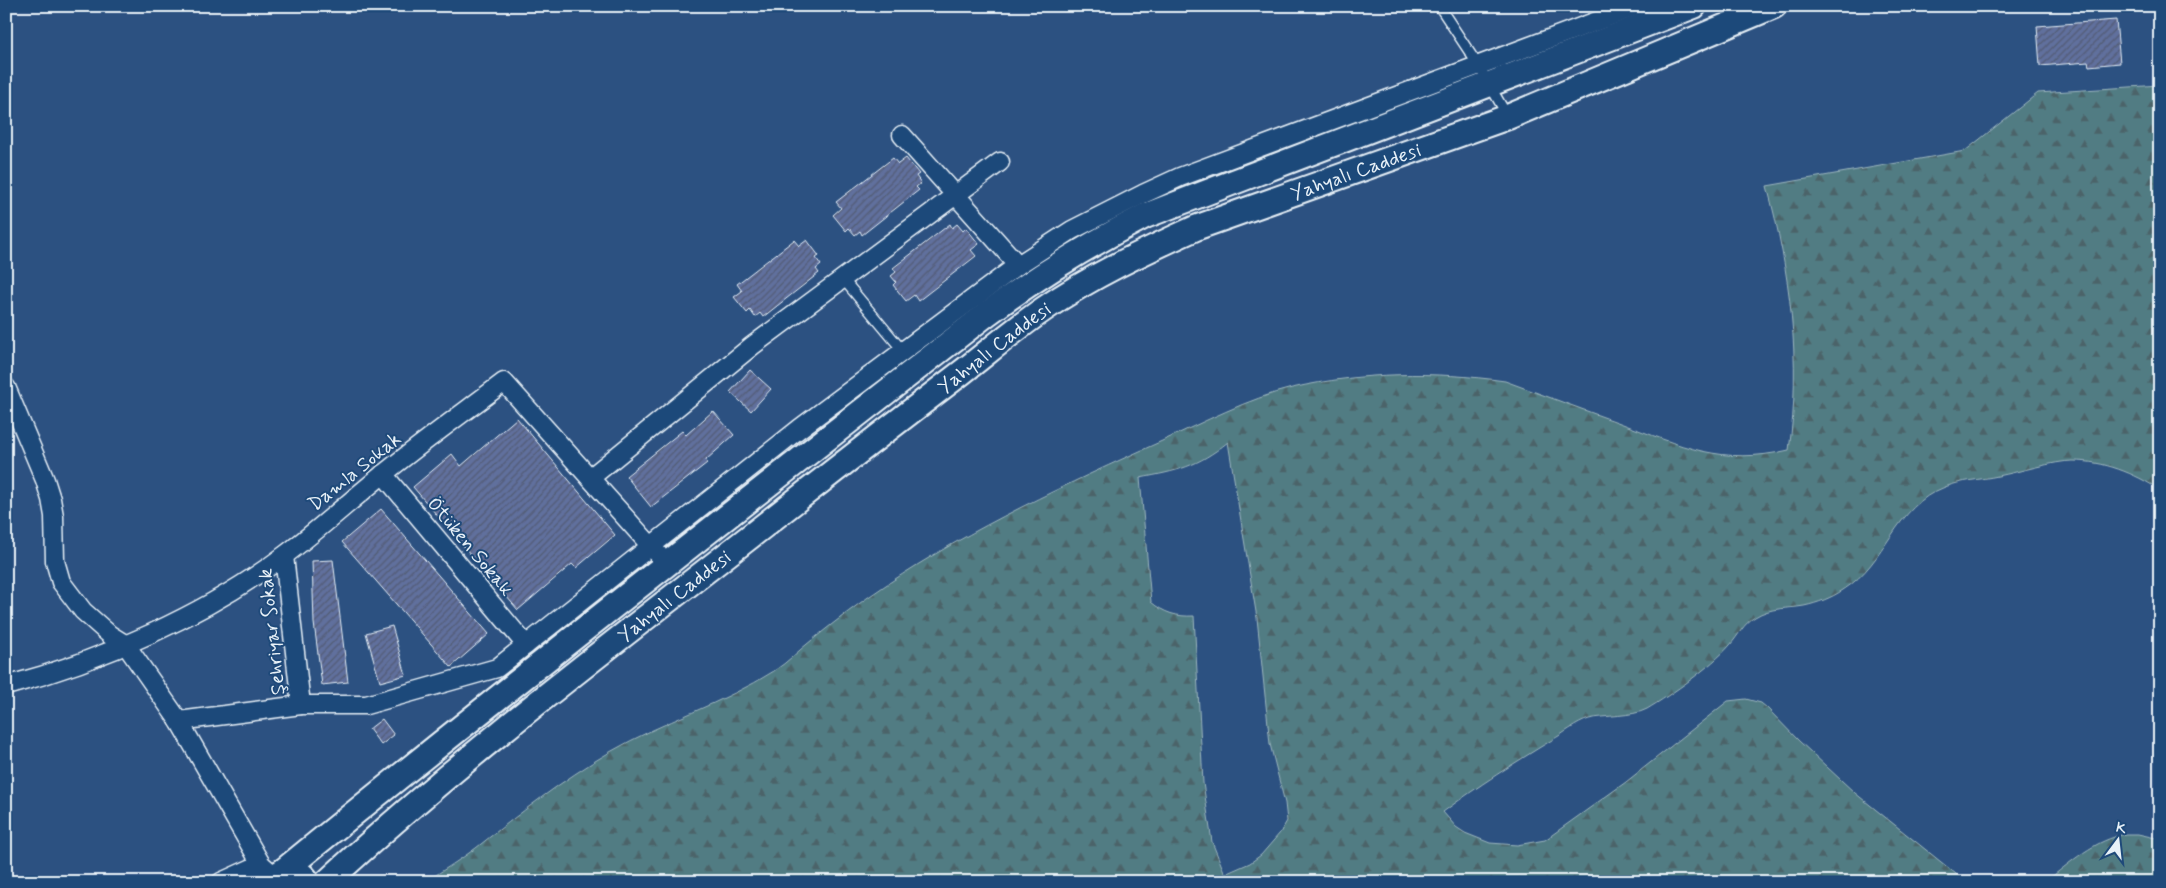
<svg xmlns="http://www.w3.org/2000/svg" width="2166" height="888" font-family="Mynerve,sans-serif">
  <defs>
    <pattern id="forest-firs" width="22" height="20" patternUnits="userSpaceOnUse" patternTransform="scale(1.25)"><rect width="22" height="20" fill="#517b83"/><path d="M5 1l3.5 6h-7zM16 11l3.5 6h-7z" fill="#4c6469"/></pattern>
    <pattern id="building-hatch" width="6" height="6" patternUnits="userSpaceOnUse" patternTransform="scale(1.25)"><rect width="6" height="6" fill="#606f9d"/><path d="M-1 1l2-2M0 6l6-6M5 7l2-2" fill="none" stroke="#535c74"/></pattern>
  </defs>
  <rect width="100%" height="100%" fill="#2c5181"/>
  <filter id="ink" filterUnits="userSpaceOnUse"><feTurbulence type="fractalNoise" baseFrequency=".02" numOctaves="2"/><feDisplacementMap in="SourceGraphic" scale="10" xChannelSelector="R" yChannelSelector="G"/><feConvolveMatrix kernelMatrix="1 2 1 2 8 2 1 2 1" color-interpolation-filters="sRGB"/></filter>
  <g filter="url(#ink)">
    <g fill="url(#forest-firs)" stroke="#9cb6be" fill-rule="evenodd">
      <path d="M2160,85V490C2134,473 2104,461 2073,461C2054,461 2019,472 1998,476C1980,480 1962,480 1945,487C1893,507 1888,562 1843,590C1831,598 1818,603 1804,606C1787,609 1771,607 1755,617C1743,624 1739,635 1730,645C1711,667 1672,694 1647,709C1632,717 1605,715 1589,719C1576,723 1563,734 1552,740C1514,763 1478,786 1443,812L1456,827L1465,833L1490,843L1517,845L1545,840L1626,782L1728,701L1746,699L1761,703L1767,708L1799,741L1855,793L1966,882H425C442,871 460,860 476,848C519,814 562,780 610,752C663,721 723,704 774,671C788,662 799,650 812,640C836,621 860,602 886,585C973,527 1067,484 1162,441C1204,422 1247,399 1292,388C1362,372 1434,371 1505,381C1543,395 1581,409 1620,423C1681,446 1722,466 1789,450C1802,361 1790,272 1767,186L1965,151L2038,93ZM1228,442L1257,618L1270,744L1285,803L1287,821L1280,833L1261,855L1250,863L1225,874L1212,842L1203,783L1194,616C1177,617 1164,613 1151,602L1140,478C1177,471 1197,467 1228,442Z"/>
      <path d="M2127,834H2138L2160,839V882H2045C2070,863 2095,839 2127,834Z"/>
    </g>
    <g fill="url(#building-hatch)" stroke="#e8f1f8">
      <polygon points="2116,20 2120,63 2089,66 2088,62 2040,66 2037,26"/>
      <polygon points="893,158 898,164 906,158 919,174 916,176 921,183 916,187 919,190 862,235 860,231 855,235 849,228 846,231 833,215 841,208 836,202"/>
      <polygon points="950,224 952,228 957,224 963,231 966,228 979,244 971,250 976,256 918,301 914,295 906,301 893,285 896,282 891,276 896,272 893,268"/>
      <polygon points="794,240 799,246 807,240 819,256 816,258 821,265 816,269 819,273 763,317 760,313 755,317 750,310 747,313 734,297 742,291 737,284"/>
      <polygon points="750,370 771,389 751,411 730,392"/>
      <polygon points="713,411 734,435 706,460 707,463 651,507 626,476 682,431 686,435"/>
      <polygon points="517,418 615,535 576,568 572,564 518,610 413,487 452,454 461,466"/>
      <polygon points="381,509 489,634 451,667 342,542"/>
      <polygon points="333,560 348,682 322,685 314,623 312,561"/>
      <polygon points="392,626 406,675 380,682 366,633"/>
      <polygon points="382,719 394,735 381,745 369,729"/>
    </g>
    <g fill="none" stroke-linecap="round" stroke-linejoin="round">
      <g stroke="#e8f1f8" stroke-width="12">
        <g id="lane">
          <polyline points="1439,6 1478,65 1508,117"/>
          <polyline points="843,279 903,351"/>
        </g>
      </g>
      <g stroke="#e8f1f8" stroke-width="21">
        <g id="street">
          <polyline points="902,135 1018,265"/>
          <polyline points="6,387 45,480 51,499 54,516 55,561 61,582 83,611 110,635 126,645 179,721 261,864"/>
          <polyline points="383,474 526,645"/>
          <polyline points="590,478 752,346 1000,162"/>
          <polyline points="284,556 301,705"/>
          <path d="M6,686C101,661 207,614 285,555C318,530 349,502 381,476C421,443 463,413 504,382L658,554"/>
          <polyline points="179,721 301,705 366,705 497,668 799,429 1018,265 1072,230 1143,194 1180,177 1637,6"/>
          <polyline points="221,882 261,864 269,871"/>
        </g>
      </g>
      <g stroke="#e8f1f8" stroke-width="28">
        <g id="secondary">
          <path d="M283,871C516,681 751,497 988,313C1038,276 1090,244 1145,216L1694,6"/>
          <path d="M274,877C286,866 300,869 308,882"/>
          <path id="s1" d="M327,882C464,755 614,643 761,528C827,476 894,424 961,373C988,352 1015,329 1044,309C1091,276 1145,251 1198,227L1508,117L1774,6"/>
        </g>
      </g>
      <use href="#lane" stroke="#1f4a7a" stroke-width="9"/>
      <use href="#street" stroke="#1f4a7a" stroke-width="18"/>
      <use href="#secondary" stroke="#1f4a7a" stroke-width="24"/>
    </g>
  </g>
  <g text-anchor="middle" stroke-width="4" stroke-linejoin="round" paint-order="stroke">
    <g font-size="20" fill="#e8f1f8" stroke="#1f4a7a">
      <text dy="7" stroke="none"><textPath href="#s1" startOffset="1260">Yahyalı Caddesi</textPath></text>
      <text dy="7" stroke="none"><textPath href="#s1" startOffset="855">Yahyalı Caddesi</textPath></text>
      <text transform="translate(354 471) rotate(-39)" y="7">Damla Sokak</text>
      <text transform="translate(471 546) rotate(50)" y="7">Ötüken Sokak</text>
      <text dy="7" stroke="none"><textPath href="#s1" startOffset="450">Yahyalı Caddesi</textPath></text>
      <text transform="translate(271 632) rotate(-96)" y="7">Şehriyar Sokak</text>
    </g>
  </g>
  <rect width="2166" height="888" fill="none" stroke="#1f4a7a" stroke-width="25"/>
  <rect x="12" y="12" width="2141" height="863" fill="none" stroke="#e8f1f8" stroke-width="2" filter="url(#ink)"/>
  <g transform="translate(2118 840) rotate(15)" stroke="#1f4a7a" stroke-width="4" paint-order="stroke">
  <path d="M0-4L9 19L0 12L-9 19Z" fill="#e8f1f8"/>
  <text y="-8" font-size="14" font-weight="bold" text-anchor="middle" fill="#e8f1f8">K</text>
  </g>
</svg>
